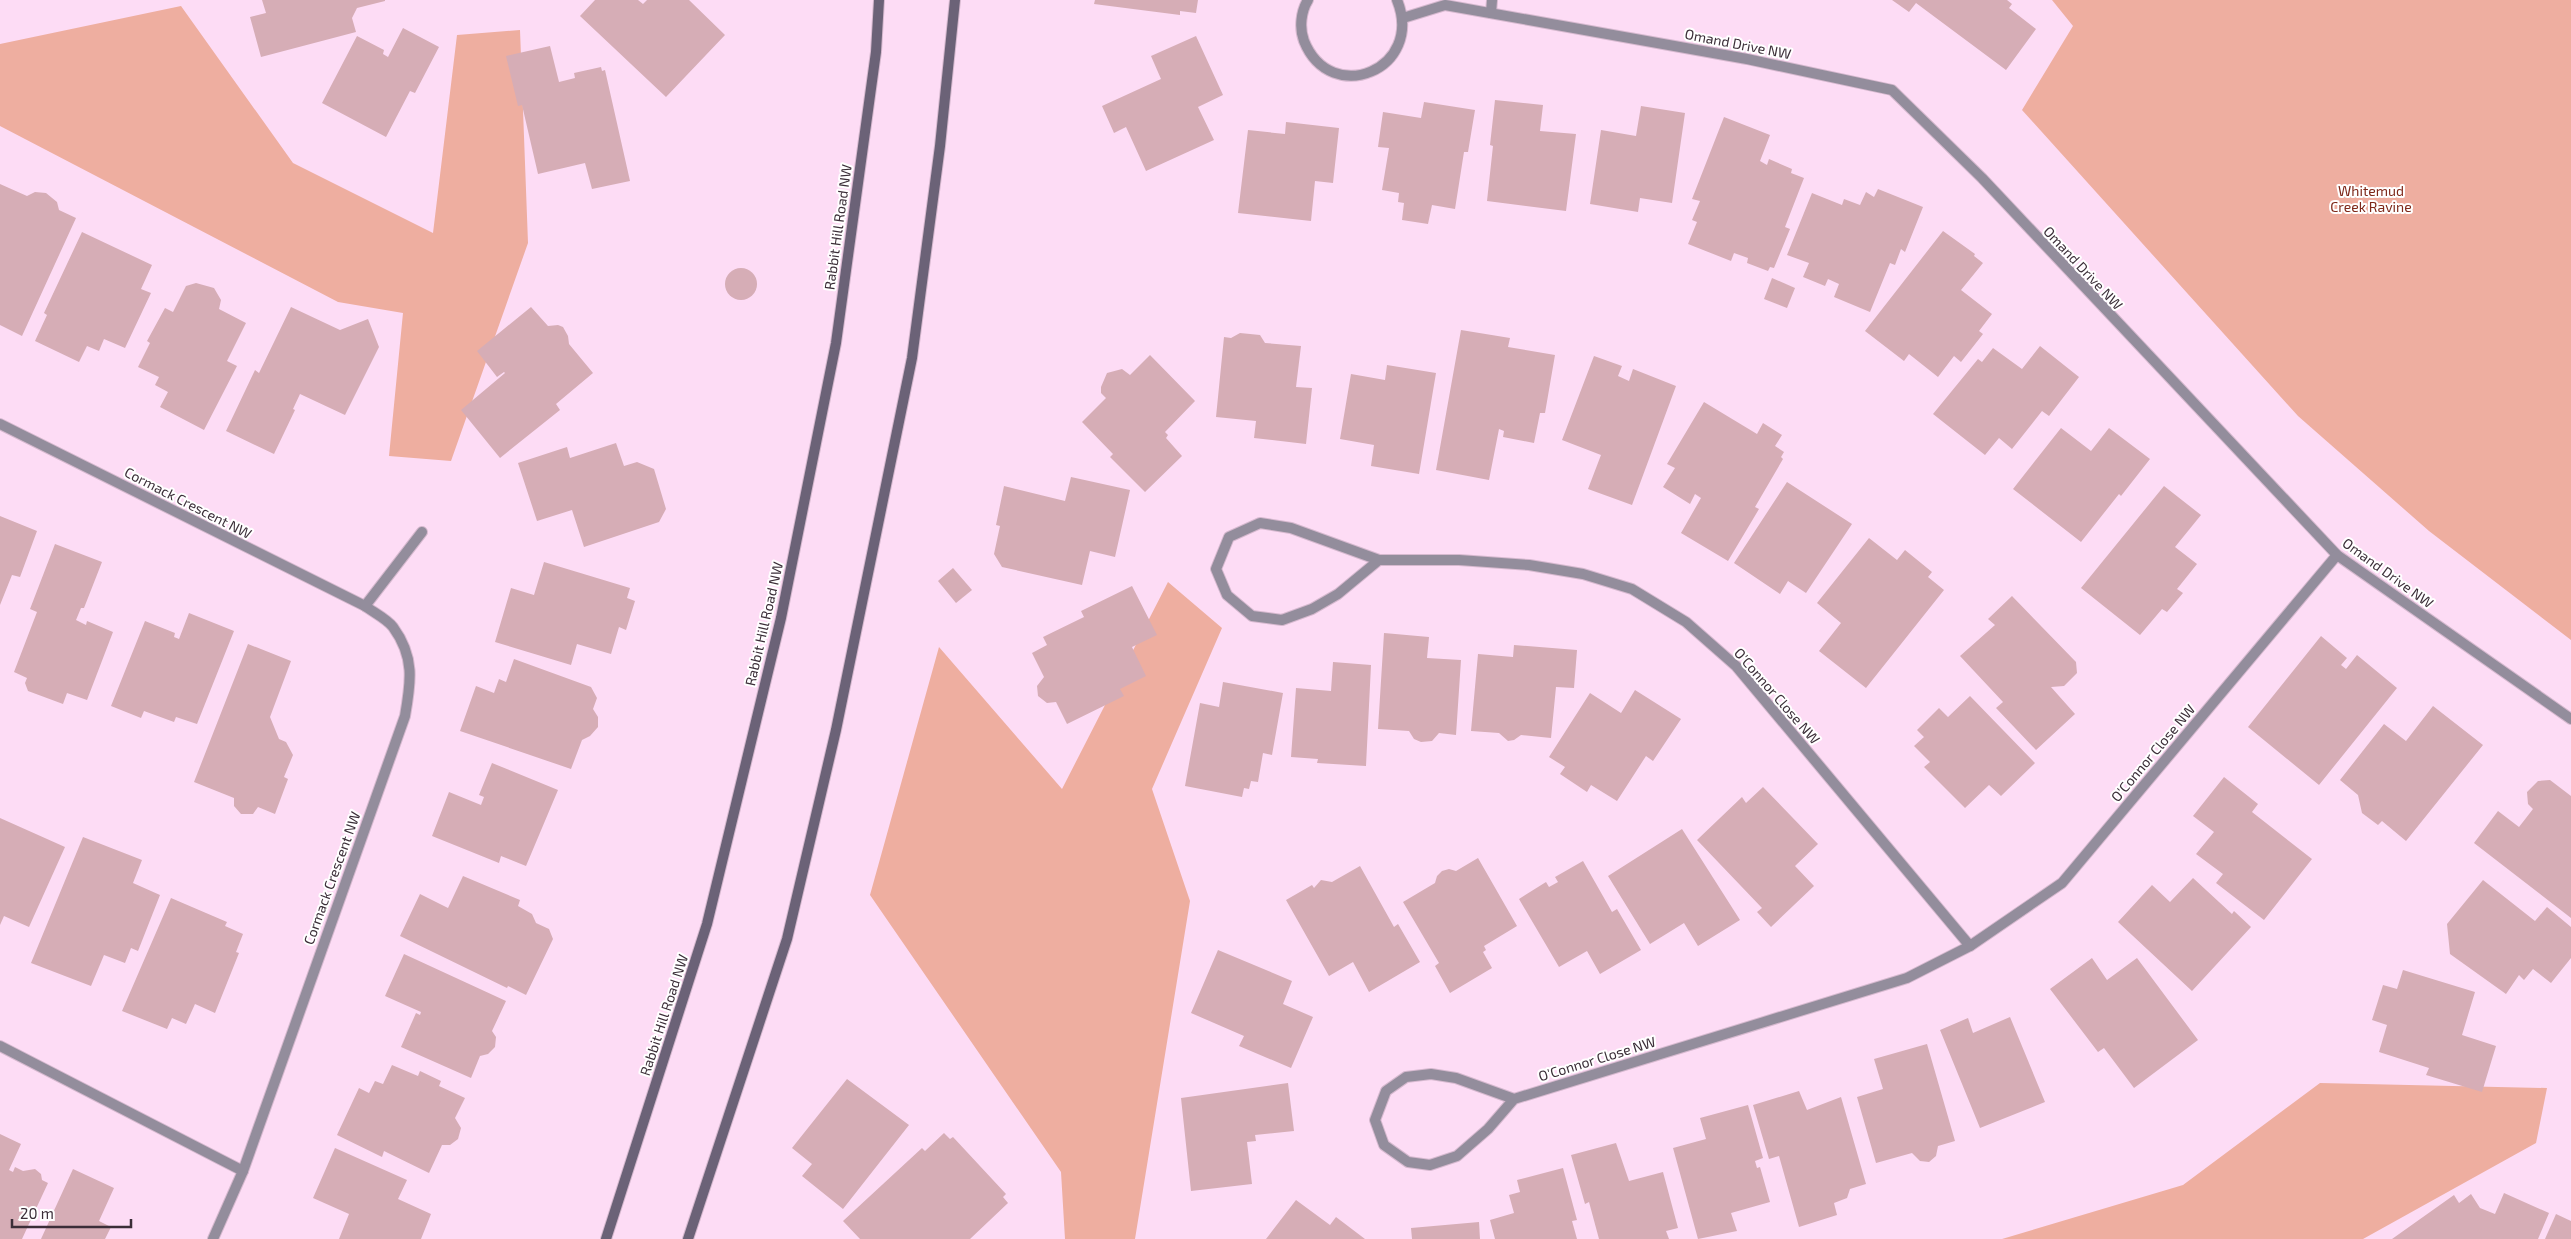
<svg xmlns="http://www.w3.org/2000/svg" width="2571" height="1239" font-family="'Exo 2',sans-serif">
  <rect width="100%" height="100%" fill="#fddcf5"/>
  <g fill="#eeaea0">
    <polygon points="2052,0 2571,0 2571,640 2429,531 2298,416 2022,110 2073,26"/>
    <polygon points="181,6 293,163 433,233 457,35 520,30 528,243 451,461 389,456 403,313 338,302 0,126 0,44"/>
    <polygon points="1168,582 1222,628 1152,789 1190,901 1135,1239 1065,1239 1061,1172 870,895 939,647 1062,789"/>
    <polygon points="2320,1083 2547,1088 2536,1143 2363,1239 2002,1239 2183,1185"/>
  </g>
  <g fill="#d6adb6">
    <polygon points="262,0 385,0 385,1 357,8 352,18 356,32 261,57 250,17 266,13"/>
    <polygon points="595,0 638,0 643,4 647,0 689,0 725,35 666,97 580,16"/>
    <polygon points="1095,0 1198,0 1196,13 1180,11 1180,15 1094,4"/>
    <polygon points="1892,0 2007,0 2012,4 2009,8 2036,29 2006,70 1916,3 1909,12"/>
    <polygon points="403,28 439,47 415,93 410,91 386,137 322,103 357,36 384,50 383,54 388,57"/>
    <polygon points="1196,36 1223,95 1198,107 1214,140 1146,171 1126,127 1114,133 1102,106 1161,79 1151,56"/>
    <polygon points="550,46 559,82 575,78 574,73 601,67 602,71 605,70 630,181 592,189 585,163 538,174 522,105 518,106 506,56"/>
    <polygon points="1495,100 1543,105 1540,131 1576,134 1566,211 1487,201 1493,146 1490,145"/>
    <polygon points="1424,102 1475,110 1468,152 1464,152 1455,209 1432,205 1428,224 1402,220 1404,203 1398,202 1399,193 1382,190 1389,148 1378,147 1383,112 1421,118"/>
    <polygon points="1641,106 1685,113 1672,203 1640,198 1638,212 1590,204 1601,130 1636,136"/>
    <polygon points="1724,117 1770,135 1760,161 1767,165 1769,159 1792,169 1791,173 1804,178 1785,227 1790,229 1774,268 1770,267 1768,271 1747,263 1748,258 1734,253 1731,261 1688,244 1697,222 1692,220 1700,201 1692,199"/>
    <polygon points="1286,122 1339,128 1333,183 1315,181 1311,221 1238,213 1248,130 1285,134"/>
    <polygon points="0,184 27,196 35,192 46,193 57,202 59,210 76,218 22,336 0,325"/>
    <polygon points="1878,189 1923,207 1905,252 1901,249 1895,265 1890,263 1870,312 1834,297 1839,284 1828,279 1825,286 1803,277 1809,263 1787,255 1812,193 1842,205 1844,199 1860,205 1866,192 1874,197"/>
    <polygon points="1943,231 1975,254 1974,256 1983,263 1961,290 1992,314 1979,331 1983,334 1961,362 1954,356 1938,377 1909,354 1904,361 1865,331"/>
    <polygon points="82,232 152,265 141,289 151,293 125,348 104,339 99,351 87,346 79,362 35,341 47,315 44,313"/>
    <circle cx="741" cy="284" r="16"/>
    <polygon points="1772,278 1795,288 1787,308 1764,299"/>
    <polygon points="196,283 214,288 221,300 219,309 246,323 227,361 237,366 204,430 160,407 168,392 155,385 159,377 138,367 150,343 147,341 165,308 173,312 186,286"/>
    <polygon points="291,307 340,330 368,319 379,347 345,415 300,394 293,409 295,410 274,454 226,431 255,370 259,373"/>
    <polygon points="531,307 548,326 558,325 563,327 568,336 569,344 593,373 556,404 560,410 500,458 461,410 505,373 504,372 497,377 477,351"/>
    <polygon points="1461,330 1510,338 1508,347 1555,355 1545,413 1540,413 1534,443 1503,437 1504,431 1499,429 1489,480 1436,470"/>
    <polygon points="1240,333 1260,335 1265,343 1301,346 1296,387 1312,388 1306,444 1254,438 1256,421 1216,417 1224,337 1231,338"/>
    <polygon points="2040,346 2079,377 2049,416 2042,411 2012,449 1999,438 1985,455 1933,414 1978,359 1982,362 1993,348 2022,369"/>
    <polygon points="1150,355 1195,401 1165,432 1168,435 1166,438 1182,456 1145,492 1110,457 1113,454 1082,422 1106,398 1101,393 1101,387 1107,373 1122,369 1130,375"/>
    <polygon points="1594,356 1622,366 1618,376 1629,381 1633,369 1676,386 1632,505 1588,489 1601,455 1562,440"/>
    <polygon points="1387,365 1436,373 1419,474 1371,466 1374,445 1340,439 1351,374 1385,380"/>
    <polygon points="1704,402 1757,434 1763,423 1782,435 1775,446 1784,452 1781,457 1783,459 1755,507 1759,509 1728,561 1681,533 1701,498 1695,494 1690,504 1663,487 1675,468 1667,464"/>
    <polygon points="2061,428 2091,451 2109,428 2150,459 2121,496 2119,494 2081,542 2013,489"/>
    <polygon points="616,443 624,466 637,462 654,469 666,509 659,522 584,547 572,510 537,521 518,463 567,447 570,458"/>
    <polygon points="1071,477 1130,490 1115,557 1090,551 1082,585 1002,567 994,554 1000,526 996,525 1004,486 1065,501"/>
    <polygon points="1787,482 1852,524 1806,593 1788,581 1780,594 1734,563"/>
    <polygon points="2164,486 2201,515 2175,547 2197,564 2177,589 2183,593 2167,612 2162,609 2140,635 2081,588"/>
    <polygon points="0,516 37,531 20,577 12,575 0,605"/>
    <polygon points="1869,538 1897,560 1905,550 1932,572 1928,577 1944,590 1866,688 1819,651 1841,623 1817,603"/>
    <polygon points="55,544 102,562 84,608 81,608 76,620 86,625 87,621 113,632 87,700 67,693 63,704 28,691 25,683 27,678 14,672 37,612 30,609"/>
    <polygon points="544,562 630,588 627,598 635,601 626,630 619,627 611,654 577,644 571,665 495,642 511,588 534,595"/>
    <polygon points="953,568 972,590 956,603 938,581"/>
    <polygon points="1132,586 1157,635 1132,647 1146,676 1120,689 1124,696 1067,724 1056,702 1047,703 1038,696 1037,686 1044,677 1032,653 1047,645 1043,637 1084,617 1081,611"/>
    <polygon points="2012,596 2076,662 2077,673 2064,686 2051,687 2075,714 2036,750 1996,708 2003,702 1960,656 1995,625 1988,619"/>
    <polygon points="189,613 234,631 197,724 176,717 174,722 144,711 141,718 111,706 145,621 175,633 174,637 179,639"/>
    <polygon points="1384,633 1429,637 1427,658 1461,660 1456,735 1439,733 1432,741 1421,742 1414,739 1409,731 1378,729"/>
    <polygon points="2321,636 2347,658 2341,665 2346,669 2357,655 2397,688 2319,785 2248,727"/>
    <polygon points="248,644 291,661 270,717 279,739 286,742 293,755 284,777 288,779 275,814 258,807 253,814 241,814 234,806 234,798 194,782"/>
    <polygon points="1514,645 1577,650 1574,688 1556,687 1551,738 1521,735 1514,740 1508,741 1499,733 1471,731 1478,654 1513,657"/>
    <polygon points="514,659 591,687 597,698 593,709 598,717 598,727 590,736 582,740 571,769 460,731 476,686 494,693 499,679 506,682"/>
    <polygon points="1333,662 1371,665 1366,766 1317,763 1318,759 1291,757 1296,688 1331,691"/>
    <polygon points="1223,682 1283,693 1272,755 1263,753 1258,782 1251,781 1249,789 1244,788 1242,797 1185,786 1200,703 1219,707"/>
    <polygon points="1635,690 1681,719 1653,761 1646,756 1617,801 1591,785 1587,792 1560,774 1565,767 1549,757 1590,693 1621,713"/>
    <polygon points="1970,696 2035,763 2001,796 1989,785 1965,808 1924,767 1930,762 1914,746 1924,737 1917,730 1939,708 1948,717"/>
    <polygon points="2433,706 2483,745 2406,841 2382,821 2378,825 2362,813 2358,795 2340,780 2384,724 2406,741"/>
    <polygon points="492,763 558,790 526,866 501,856 499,863 432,836 449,792 481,805 484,797 479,795"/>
    <polygon points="2224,777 2258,804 2252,812 2312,859 2264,920 2216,883 2223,874 2196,854 2214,832 2193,816"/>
    <polygon points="2550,780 2571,796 2571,918 2474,843 2498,811 2519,827 2533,809 2528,804 2527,792 2538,781"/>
    <polygon points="1763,787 1818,844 1795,866 1814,886 1771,927 1757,912 1762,908 1697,840 1742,797 1746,803"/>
    <polygon points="0,818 65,847 29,927 4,916 0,925"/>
    <polygon points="1682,829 1740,920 1698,946 1684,923 1650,944 1608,876"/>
    <polygon points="83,837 142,860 133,883 160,895 138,951 131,948 125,963 104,955 91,986 31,963"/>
    <polygon points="1478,858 1517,926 1484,946 1486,950 1483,952 1492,968 1450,993 1435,966 1439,963 1403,902 1435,883 1437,876 1442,871 1449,869 1456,871"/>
    <polygon points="1583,861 1612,912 1617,909 1641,950 1600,974 1587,951 1559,967 1519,899 1546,882 1549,887 1558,882 1555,877"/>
    <polygon points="1360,866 1394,927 1398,924 1420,962 1369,992 1353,962 1329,976 1286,900 1312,885 1314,888 1321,880 1332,882"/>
    <polygon points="463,876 520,900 518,906 532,914 536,923 549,929 553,939 526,995 508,986 507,988 400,936 420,894 448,908"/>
    <polygon points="2193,878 2232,914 2234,911 2251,927 2192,991 2118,922 2152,885 2170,902"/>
    <polygon points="2483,880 2535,921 2547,907 2571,927 2571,958 2551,983 2533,969 2524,980 2519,975 2506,994 2450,954 2447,924"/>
    <polygon points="171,898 227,922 225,926 243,934 236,952 239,953 215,1013 195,1004 186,1024 172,1018 167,1029 122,1011"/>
    <polygon points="1218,950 1292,981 1283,1004 1313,1017 1291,1068 1239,1046 1244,1036 1191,1013"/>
    <polygon points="404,954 506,1001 492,1031 496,1037 495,1047 488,1054 480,1056 471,1078 401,1047 416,1013 420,1015 421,1012 385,996"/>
    <polygon points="2092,958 2107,980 2137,958 2198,1040 2134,1088 2104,1048 2098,1052 2050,989"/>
    <polygon points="2403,970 2475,992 2462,1035 2496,1046 2482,1092 2426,1075 2429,1068 2379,1052 2387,1025 2372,1020 2383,985 2397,989"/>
    <polygon points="2010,1017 2045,1102 1980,1128 1940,1030 1968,1018 1973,1033"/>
    <polygon points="1927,1044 1955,1141 1938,1146 1936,1156 1929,1162 1920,1161 1912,1153 1876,1163 1857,1097 1883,1089 1874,1059"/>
    <polygon points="392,1065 418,1076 420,1071 441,1081 439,1086 465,1098 455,1118 461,1128 458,1139 450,1145 442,1145 429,1173 384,1151 382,1157 337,1135 359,1088 369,1093 375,1081 383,1084"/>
    <polygon points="847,1079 909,1125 843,1209 802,1176 812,1164 792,1148"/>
    <polygon points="1288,1083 1294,1131 1255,1135 1256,1141 1247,1142 1252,1184 1191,1191 1181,1098"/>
    <polygon points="1799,1091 1807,1110 1841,1097 1866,1184 1850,1189 1847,1198 1834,1203 1837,1215 1799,1227 1779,1156 1769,1159 1753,1105"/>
    <polygon points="1748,1105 1763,1158 1755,1161 1757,1168 1760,1167 1770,1202 1731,1213 1737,1231 1698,1239 1673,1148 1706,1139 1700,1118"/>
    <polygon points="944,1133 950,1139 953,1137 1006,1194 1003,1197 1008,1203 970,1239 860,1239 843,1221 922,1148 925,1151"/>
    <polygon points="0,1134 21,1144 9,1170 13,1172 15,1167 23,1171 35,1169 41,1174 42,1180 48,1183 22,1239 0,1239"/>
    <polygon points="1616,1143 1629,1181 1663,1172 1678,1228 1666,1231 1669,1239 1599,1239 1589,1202 1585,1204 1571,1155"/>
    <polygon points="335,1148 407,1180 398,1199 431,1214 421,1239 339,1239 349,1214 313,1198"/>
    <polygon points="1563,1168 1577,1220 1572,1221 1577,1239 1495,1239 1490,1220 1514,1213 1509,1195 1520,1192 1517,1180"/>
    <polygon points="73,1169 114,1188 99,1221 111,1227 105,1239 41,1239"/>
    <polygon points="2504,1193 2549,1213 2538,1239 2392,1239 2454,1195 2459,1203 2471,1194 2480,1208 2495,1214"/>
    <polygon points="1296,1200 1330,1225 1336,1217 1365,1239 1266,1239"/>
    <polygon points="2556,1214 2571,1221 2571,1239 2545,1239"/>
    <polygon points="1479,1222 1480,1239 1412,1239 1411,1228"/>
  </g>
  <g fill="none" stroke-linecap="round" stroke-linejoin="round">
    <g stroke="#d6b9cf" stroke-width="12">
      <g id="minor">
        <path d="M1308,0C1301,11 1299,28 1304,41C1331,108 1425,69 1397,0"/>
        <polyline points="1491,13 1492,0"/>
        <polyline points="1403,18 1445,5 1747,59 1892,90 1982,178 2337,555 2571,719"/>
        <path d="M0,424L365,606C373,612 387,619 393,627C415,657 411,682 405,716L243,1171L213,1239"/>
        <polyline points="1379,560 1338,594 1312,609 1282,620 1252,616 1227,595 1216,569 1229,537 1260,523 1291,528 1379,560 1459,560 1529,565 1583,574 1632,589 1686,622 1736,666 1970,946"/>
        <polyline points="365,606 422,532"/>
        <polyline points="0,1046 243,1171"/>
        <polyline points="1514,1099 1488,1129 1457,1156 1430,1165 1408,1162 1384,1145 1375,1120 1386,1091 1406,1077 1431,1074 1456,1078 1514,1099 1907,978 1970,946 2062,883 2337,555"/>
      </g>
    </g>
    <g stroke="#d6b9cf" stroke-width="12">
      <g id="secondary">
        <polyline points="606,1239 707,924 781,618 836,343 876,52 879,0"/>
        <polyline points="688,1239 787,939 836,730 912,358 940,146 955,0"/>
      </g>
    </g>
    <use href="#minor" stroke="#938d9c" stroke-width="10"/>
    <use href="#secondary" stroke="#6b6277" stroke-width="10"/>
  </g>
  <g text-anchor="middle" stroke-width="4" stroke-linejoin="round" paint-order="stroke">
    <g font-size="14" fill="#3b2e38" stroke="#fff">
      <text transform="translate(1738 44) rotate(11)" y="5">Omand Drive NW</text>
      <text transform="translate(838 227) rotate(-82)" y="5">Rabbit Hill Road NW</text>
      <text transform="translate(2083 268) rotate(47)" y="5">Omand Drive NW</text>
      <text transform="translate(188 503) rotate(27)" y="5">Cormack Crescent NW</text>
      <text transform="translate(2388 573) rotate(36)" y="5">Omand Drive NW</text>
      <text transform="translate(764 624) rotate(-77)" y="5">Rabbit Hill Road NW</text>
      <text transform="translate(1777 696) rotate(49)" y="5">O'Connor Close NW</text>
      <text transform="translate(2153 753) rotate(-50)" y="5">O'Connor Close NW</text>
      <text transform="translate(332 878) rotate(-70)" y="5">Cormack Crescent NW</text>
      <text transform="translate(664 1015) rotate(-72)" y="5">Rabbit Hill Road NW</text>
      <text transform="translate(1597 1059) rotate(-17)" y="5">O'Connor Close NW</text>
    </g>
    <g font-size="14" fill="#7e2819" stroke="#fff">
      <text x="2371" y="196">Whitemud<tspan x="2371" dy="16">Creek Ravine</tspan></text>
    </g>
  </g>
  <path d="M12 1219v8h119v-8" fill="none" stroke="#3b2e38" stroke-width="2.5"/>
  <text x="20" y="1219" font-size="15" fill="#3b2e38" stroke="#ffffff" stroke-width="4" paint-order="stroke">20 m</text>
</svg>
